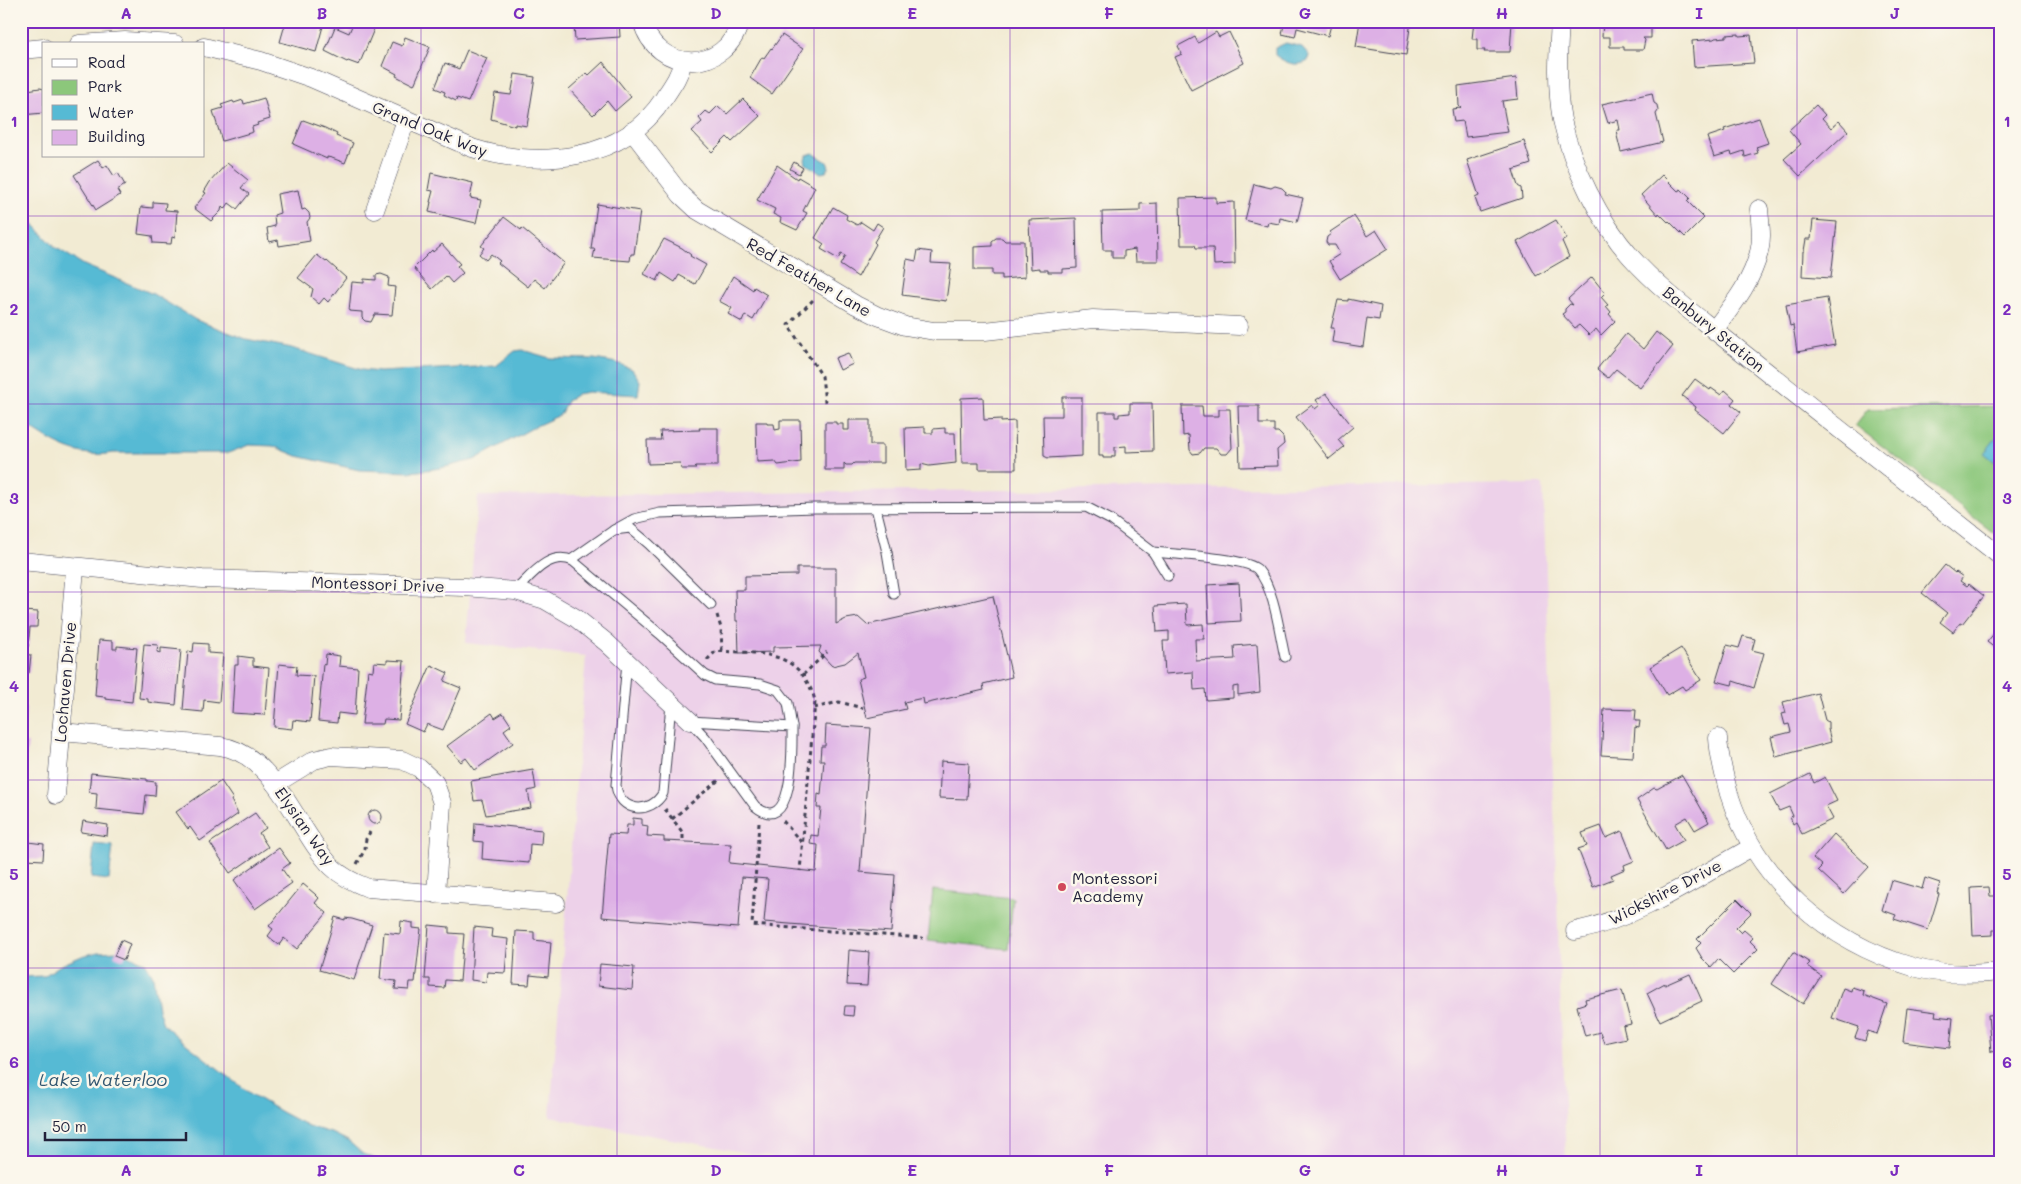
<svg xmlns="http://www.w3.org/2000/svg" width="2021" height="1184" font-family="Mali,sans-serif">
  <rect width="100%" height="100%" fill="#fbf7ec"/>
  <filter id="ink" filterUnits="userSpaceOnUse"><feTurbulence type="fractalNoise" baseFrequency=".02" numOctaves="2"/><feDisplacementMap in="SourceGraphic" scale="10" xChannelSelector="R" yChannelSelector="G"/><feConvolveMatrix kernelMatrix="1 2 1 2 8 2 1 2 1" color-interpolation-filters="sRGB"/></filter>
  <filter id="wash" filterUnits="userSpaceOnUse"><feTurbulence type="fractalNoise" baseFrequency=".0096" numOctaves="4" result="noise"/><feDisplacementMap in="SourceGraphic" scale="20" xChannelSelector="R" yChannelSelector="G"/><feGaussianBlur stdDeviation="1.12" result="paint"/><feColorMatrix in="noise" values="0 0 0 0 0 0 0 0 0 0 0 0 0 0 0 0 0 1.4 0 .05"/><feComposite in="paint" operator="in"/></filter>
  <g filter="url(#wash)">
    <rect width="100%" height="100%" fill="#f2ebd3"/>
    <polygon fill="#edd1e9" points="1543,484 1566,1163 803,1163 550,1117 586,656 466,643 478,496"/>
    <g fill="#8cc77b" stroke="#57745b">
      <polygon points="2000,406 2000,538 1855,425 1868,409"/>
      <polygon points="933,890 1013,898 1008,949 928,940"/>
    </g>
    <g fill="#56bad4" stroke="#3c6e88">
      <path d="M1286,43L1302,47L1309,55L1308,61C1296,68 1284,62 1275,55V48Z"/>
      <polygon points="813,153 827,162 829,167 826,172 821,173 806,164 805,159 807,155"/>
      <path d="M21,203L35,226L55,247L84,265L153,294L196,320L246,339L292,348L362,370L379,372L496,366L515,351L522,350L550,358L594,359L617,363L632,369L640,381L638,395L588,392L577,394L567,401L560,415L536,426L474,460L441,468L411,472L359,470L297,456L273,446L249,445L228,453H113C78,460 49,441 21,421Z"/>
      <polygon points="2000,433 2000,466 1984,453"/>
      <polygon points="94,844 113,846 109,880 91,878"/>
      <polygon points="118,951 145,962 153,976 158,1009 163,1024 180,1039 251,1094 283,1113 308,1126 334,1134 348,1141 363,1154 386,1163 21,1163 21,977 44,976 59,966 82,956 98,952"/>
    </g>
    <g id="blocks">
      <g fill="#ddb0e5">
        <polygon points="286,21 313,21 313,23 323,26 316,52 280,42"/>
        <polygon points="354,21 377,22 359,65 348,61 347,62 325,51 335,27 349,33"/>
        <polygon points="576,21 619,21 620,37 575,40 574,26 577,25"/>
        <polygon points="1272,21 1332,21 1328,36 1297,28 1295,37 1282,34 1284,25"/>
        <polygon points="1360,21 1411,21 1406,55 1356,47"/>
        <polygon points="1474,21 1512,21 1510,52 1484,52 1485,50 1477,50 1477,39 1472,39"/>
        <polygon points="1603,21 1651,21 1651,38 1643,38 1645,40 1643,50 1624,50 1624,47 1610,47 1610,37 1602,37"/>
        <polygon points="1216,32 1219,37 1229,32 1244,63 1191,90 1175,57 1182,54 1178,46 1195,37 1198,43"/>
        <polygon points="1739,34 1739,36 1751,35 1754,63 1694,67 1692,41 1714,39 1715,38 1726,37 1726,35"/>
        <polygon points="782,35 803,49 772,94 750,78 762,57 764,58 771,48 772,49"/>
        <polygon points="405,37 430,47 414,85 396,76 397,74 382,66 392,42 402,46"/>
        <polygon points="467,50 487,58 468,102 457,98 456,101 444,95 445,92 435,88 445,63 459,69"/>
        <polygon points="603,62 631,97 615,111 607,101 593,115 569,89 587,73 589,75"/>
        <polygon points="515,74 535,77 527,126 515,124 515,126 491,119 495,93 511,95"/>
        <polygon points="1516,78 1518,99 1502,101 1508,132 1466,137 1463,121 1454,122 1452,109 1461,108 1459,106 1458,86"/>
        <polygon points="40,88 44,89 44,113 21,115 21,91"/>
        <polygon points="1652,93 1654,103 1657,105 1658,111 1656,114 1663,142 1621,152 1617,136 1618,135 1617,130 1620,130 1618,120 1608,123 1602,104"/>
        <polygon points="264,98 270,119 257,123 258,125 252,127 253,132 222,141 213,111 223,108 221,105 233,101 234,103 243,100 244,104"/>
        <polygon points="743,99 760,116 732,142 727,137 712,152 692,131 702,122 699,118 706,111 710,114 718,106 727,114"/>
        <polygon points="1816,105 1825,115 1822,118 1831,128 1839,121 1848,131 1800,176 1784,159 1801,144 1789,130"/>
        <polygon points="1759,118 1768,143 1756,147 1758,153 1745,157 1744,151 1732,155 1731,152 1714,157 1707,137 1725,131 1724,129"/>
        <polygon points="303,120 325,128 337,134 336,136 353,143 345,163 332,158 327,157 327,159 293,144"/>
        <polygon points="1996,121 2000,121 2000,163 1998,163"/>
        <polygon points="1524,141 1531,164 1513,170 1518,186 1521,188 1522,198 1480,212 1475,198 1479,196 1467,160"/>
        <polygon points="98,160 103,168 107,165 114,176 118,173 125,185 117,190 120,195 96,210 74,175"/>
        <polygon points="794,162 803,168 799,174 790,169"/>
        <polygon points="227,163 248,180 241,188 249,194 237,209 229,203 225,209 222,206 221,211 211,221 194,208 206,193 204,192 210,182"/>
        <polygon points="777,165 797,179 798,177 815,187 803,211 807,213 797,230 780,222 781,218 773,214 775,209 757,200"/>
        <polygon points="431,173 473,183 470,198 481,200 476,223 429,212 431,202 430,202 433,191 428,190"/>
        <polygon points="1662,175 1678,191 1681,189 1690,198 1687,201 1704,218 1685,237 1669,221 1668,222 1659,213 1658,215 1641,195"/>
        <polygon points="1254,184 1271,188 1275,186 1282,188 1286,192 1285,194 1303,198 1297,222 1280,218 1279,224 1268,222 1267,226 1245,220"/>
        <polygon points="298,190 302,210 305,209 309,213 310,218 307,222 310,241 279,246 278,240 269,242 267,228 275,226 274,215 280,213 277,194"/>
        <polygon points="1216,197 1216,203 1234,202 1235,264 1214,265 1213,248 1196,248 1195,245 1181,245 1180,198"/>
        <polygon points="153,202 166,203 165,210 177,211 175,238 172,237 171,244 153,243 152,236 138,234 141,207 153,208"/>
        <polygon points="1157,203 1158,261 1136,261 1135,249 1124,251 1124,258 1112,258 1112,250 1103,250 1102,212 1140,211 1140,204"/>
        <polygon points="597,204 640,211 634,254 631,254 630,261 593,258 595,249 591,249"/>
        <polygon points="833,207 847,215 846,219 857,225 861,222 873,230 877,223 883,227 874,242 876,244 858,277 840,265 845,256 841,254 838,259 821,249 824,244 815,238"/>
        <polygon points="1354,216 1367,236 1376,230 1388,249 1340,279 1329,261 1340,254 1335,245 1328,245 1326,242 1327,237 1331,234 1330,232"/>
        <polygon points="504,217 521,230 522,228 564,263 545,288 534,279 528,287 498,263 500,261 491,254 486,260 479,254 484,248 481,246"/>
        <polygon points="1076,218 1077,268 1063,269 1063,272 1048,272 1048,270 1040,270 1040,268 1031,269 1029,220"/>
        <polygon points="1556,220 1567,239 1562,241 1569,257 1536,276 1517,242"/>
        <polygon points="1813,220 1837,222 1831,278 1802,276 1803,251 1804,251 1806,239 1811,239"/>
        <polygon points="996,238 1002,238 1005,241 1024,241 1025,277 1002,279 1002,275 992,275 992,270 974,270 974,247 992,246 992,241"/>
        <polygon points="664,239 682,248 691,255 690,256 706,265 695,284 679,275 675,282 661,273 657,281 644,274"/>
        <polygon points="442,244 460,264 457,266 463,273 452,283 446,276 432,289 414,268 432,250 433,252"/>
        <polygon points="918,250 932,252 931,263 951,264 946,301 902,295 907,259 916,261"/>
        <polygon points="317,255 326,262 327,261 346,278 328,302 324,298 319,304 311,297 313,289 298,278"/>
        <polygon points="381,274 389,277 388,286 395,287 392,315 375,314 371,322 365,321 362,318 362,312 349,311 352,282 364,283 364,279 376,280 376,275"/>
        <polygon points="733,276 753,290 754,287 767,295 753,320 745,315 742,322 728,314 732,308 719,301"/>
        <polygon points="1592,277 1605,293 1601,297 1608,305 1606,306 1611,312 1609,314 1615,321 1601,335 1596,329 1589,335 1579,325 1575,328 1562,314 1565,312 1565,309 1570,304 1573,305 1568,299"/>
        <polygon points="1827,298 1835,345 1797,352 1793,325 1790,326 1786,305"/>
        <polygon points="1348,299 1381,306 1379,320 1367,318 1363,347 1332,342 1334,328 1331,328 1338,300 1348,301"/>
        <polygon points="1656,332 1673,346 1640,388 1616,369 1608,378 1597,369 1626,334 1643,349"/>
        <polygon points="848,353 853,364 840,370 835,358"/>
        <polygon points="1695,379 1710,390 1711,388 1721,395 1725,390 1735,399 1731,404 1741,412 1724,433 1695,410 1696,407 1682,396"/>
        <polygon points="1326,393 1353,427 1338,440 1344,447 1329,459 1296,417 1312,405 1315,409 1320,405 1316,400"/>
        <polygon points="983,397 984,420 1001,419 1001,422 1015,421 1016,469 979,469 979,463 962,463 961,398"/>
        <polygon points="1062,397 1082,397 1082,456 1048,458 1044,456 1043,416 1062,416"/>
        <polygon points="1130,403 1152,403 1153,451 1126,452 1126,446 1115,447 1115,456 1112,456 1112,458 1103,458 1103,456 1099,456 1099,412 1115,412 1115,417 1119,417 1119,414 1130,413"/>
        <polygon points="1182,406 1202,406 1203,416 1219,416 1219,409 1230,409 1232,448 1227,454 1221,454 1216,448 1204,448 1200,453 1193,454 1190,450 1189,435 1183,436"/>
        <polygon points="1238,406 1259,406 1259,424 1274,424 1274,432 1278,432 1283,437 1284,444 1277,450 1278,466 1240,467"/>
        <polygon points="780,420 800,420 801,462 778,465 775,461 757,462 756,422 767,422 767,424 774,424 775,430 780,429"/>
        <polygon points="849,420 870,420 870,445 883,445 883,463 854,463 852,465 846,465 844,463 844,470 825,470 825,422 836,422 836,424 843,424 843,430 849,430"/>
        <polygon points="925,427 925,433 933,433 933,429 945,428 945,433 955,433 956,463 929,466 921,464 921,470 906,471 905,428"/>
        <polygon points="699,428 718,428 718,466 695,466 696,469 681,469 680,463 648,464 647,440 661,440 660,431 700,430"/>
        <polygon points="1945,565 1955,573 1956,572 1963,577 1960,581 1967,586 1969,584 1984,596 1962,624 1960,623 1953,632 1940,622 1947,613 1922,593"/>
        <polygon points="797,568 836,568 836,624 846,619 858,617 867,625 993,596 1012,677 983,684 984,690 924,704 923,698 904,702 906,709 867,718 858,679 864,677 858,653 845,663 832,666 819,652 821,646 773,647 773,652 739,653 738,621 736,621 735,590 745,590 745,576 797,575"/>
        <polygon points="1239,583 1241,621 1209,623 1207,585"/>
        <polygon points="1186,604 1187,625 1203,624 1204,639 1195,639 1196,661 1235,659 1234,646 1257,644 1260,692 1238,695 1238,686 1233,687 1233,698 1206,700 1205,689 1194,690 1193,672 1165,674 1163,641 1169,641 1169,631 1157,632 1155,606"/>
        <polygon points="21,611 38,612 37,627 30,627 28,647 21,647"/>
        <polygon points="2000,626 2000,652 1987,642"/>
        <polygon points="1743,636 1755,639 1752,650 1764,653 1754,688 1733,681 1732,685 1716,681 1727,645 1739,648"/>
        <polygon points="99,640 113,641 113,649 117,649 117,646 137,648 132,702 105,699 105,697 95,696"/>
        <polygon points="194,643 208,644 208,653 223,654 219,702 204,700 203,712 183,710 188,651 193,652"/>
        <polygon points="144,644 158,645 157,652 161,653 161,648 181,650 176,705 155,703 148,702 148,699 139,698"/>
        <polygon points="1681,648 1701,680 1685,690 1682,686 1667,695 1650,667"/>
        <polygon points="21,654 31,655 29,673 21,672"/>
        <polygon points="326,654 340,656 339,666 358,668 355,715 338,713 337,723 318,721 323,664 325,665"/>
        <polygon points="238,656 253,658 253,666 269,668 265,715 232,713 235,665 238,665"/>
        <polygon points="387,660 404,661 399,720 384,719 383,724 362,724 368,670 373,671 374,662 387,663"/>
        <polygon points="279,664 297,666 296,675 314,676 310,722 293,720 292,729 274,727"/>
        <polygon points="431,665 448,673 444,681 461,688 443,730 427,724 423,732 405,724"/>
        <polygon points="1818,693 1825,720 1828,722 1828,729 1831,742 1776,757 1771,737 1791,732 1789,724 1785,725 1782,714 1786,713 1783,702"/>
        <polygon points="21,707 26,708 24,736 21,735"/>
        <polygon points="1604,709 1636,710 1635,721 1640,721 1639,728 1635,727 1633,757 1601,755"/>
        <polygon points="492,713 495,718 503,713 511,725 504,730 513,743 475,770 466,758 461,762 447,746"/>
        <polygon points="826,725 871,728 860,872 895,875 891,932 764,922 768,879 742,877 738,928 602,917 609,834 626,835 627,825 633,825 633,818 642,819 642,825 648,826 647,836 664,837 664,841 731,844 729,863 816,872 818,845 810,844 811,835 818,836 821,808 817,808 818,794 821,795 824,760 820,760 821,746 825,746"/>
        <polygon points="21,743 28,743 26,758 21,758"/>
        <polygon points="941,761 969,763 967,799 939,798"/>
        <polygon points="533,770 536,789 528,791 531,808 486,815 482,800 474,801 471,781"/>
        <polygon points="91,773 147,779 147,781 156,782 155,796 146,795 144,814 96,809 97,793 89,792"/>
        <polygon points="1810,774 1814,783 1825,777 1837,801 1826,806 1833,819 1802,834 1796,822 1793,824 1790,817 1793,816 1789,807 1779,811 1770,794"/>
        <polygon points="1682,775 1709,822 1695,830 1687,817 1675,824 1684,840 1666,850 1637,800 1654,788 1657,789"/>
        <polygon points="221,781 233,799 231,800 238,814 200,841 190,827 188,829 176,812"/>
        <circle cx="375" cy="817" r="7"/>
        <polygon points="255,813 266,828 259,833 268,847 230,873 210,843"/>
        <polygon points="83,821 108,825 107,836 81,832"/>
        <polygon points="475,823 542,830 541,845 530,844 529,863 482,859 483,842 474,841"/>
        <polygon points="1601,826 1606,838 1622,831 1634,861 1624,865 1625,869 1611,875 1613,879 1593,887 1578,849 1587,846 1582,833"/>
        <polygon points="21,834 29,835 28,842 44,844 43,860 26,859 25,874 21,873"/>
        <polygon points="1834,834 1869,867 1844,894 1818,870 1822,866 1813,858"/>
        <polygon points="279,848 290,863 282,869 292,883 255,909 234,880"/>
        <polygon points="1925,878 1940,883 1937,893 1939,894 1928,930 1894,919 1896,915 1882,910 1891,880 1922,889"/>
        <polygon points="303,884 315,894 319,898 315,903 327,913 297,949 284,938 279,945 268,936 273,929 269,926"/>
        <polygon points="1989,887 1990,896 2000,896 2000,930 1993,930 1993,935 1973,936 1971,888"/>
        <polygon points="1737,899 1751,913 1736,928 1741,933 1744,930 1753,938 1750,941 1758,949 1733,974 1718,959 1711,967 1702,958 1696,948 1701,943 1697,939"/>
        <polygon points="335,917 345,920 345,918 352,919 372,925 354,980 319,970"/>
        <polygon points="401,921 413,923 413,928 421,929 415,982 410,982 409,990 395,989 396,981 380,979 384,932 400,934"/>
        <polygon points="429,925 449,927 449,933 464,934 460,981 445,980 444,988 430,987 430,979 425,979"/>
        <polygon points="474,927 492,929 491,937 508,939 505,973 487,972 486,982 471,980"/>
        <polygon points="516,931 534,932 534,940 551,942 548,977 530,975 529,985 513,984"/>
        <polygon points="121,940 130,944 124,960 114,956"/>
        <polygon points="849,950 869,952 867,986 847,985"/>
        <polygon points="1793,952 1810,963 1807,966 1821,976 1803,1004 1772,984"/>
        <polygon points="600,964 634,967 632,990 598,986"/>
        <polygon points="1690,974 1702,1001 1660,1021 1647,993 1665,983 1665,985"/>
        <polygon points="1852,987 1864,991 1863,995 1887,1004 1877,1034 1868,1031 1865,1041 1855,1038 1859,1027 1832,1018 1843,988 1851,991"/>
        <polygon points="1622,990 1631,1024 1623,1026 1626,1038 1604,1043 1600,1032 1585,1036 1577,1006 1586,1003 1585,999"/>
        <polygon points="845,1006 854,1006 853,1016 844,1015"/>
        <polygon points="1907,1008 1936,1012 1935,1016 1953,1018 1950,1048 1903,1042"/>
        <polygon points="2000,1014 2000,1051 1991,1052 1988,1015"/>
      </g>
    </g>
  </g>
  <g filter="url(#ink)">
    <use href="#blocks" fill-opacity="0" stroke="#414052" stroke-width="1"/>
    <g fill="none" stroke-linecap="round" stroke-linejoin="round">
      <g stroke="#414052" stroke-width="11">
        <g id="lane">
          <polyline points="876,508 887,552 894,594"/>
          <polyline points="614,530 634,519 660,513 815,508 1086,507 1111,520 1153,552 1168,576"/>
          <path d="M1153,552C1172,554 1249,558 1258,570C1275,590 1279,632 1285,657"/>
          <polyline points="571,560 614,530 630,528 649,544 711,605"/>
          <path d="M515,591C531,576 549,550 573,561L660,634L705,675L715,680L760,684L778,690L788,703L792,727"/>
          <path d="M627,662L616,785C619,813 651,815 663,793L671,704"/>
          <path d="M690,721L792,727C792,745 795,839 755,806L705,737Z"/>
        </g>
      </g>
      <g stroke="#414052" stroke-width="19">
        <g id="street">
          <path d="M642,21C656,74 727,75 740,21"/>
          <path d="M1560,21C1558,54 1556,88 1562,120C1572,166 1600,222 1631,257C1656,285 1685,307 1714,330L2000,556"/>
          <polyline points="79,44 125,41 175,44"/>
          <path d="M204,47L261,61L311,78L472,148C539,169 623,162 664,98C672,86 680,75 683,61"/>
          <polyline points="21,50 44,48"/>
          <polyline points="632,131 681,195 697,210 856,305 878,316 905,326 934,331 985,331 1093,319 1239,326"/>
          <polyline points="375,210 406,120"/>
          <path d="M1714,330C1732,306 1752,282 1759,252C1763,238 1760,223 1759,209"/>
          <polyline points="21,561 202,579 465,587 515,591 545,600 576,618 607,643 690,721"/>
          <path d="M61,732L220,746C276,754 296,830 332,867C342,877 355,883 368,888L556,903"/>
          <path d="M1718,738C1719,757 1724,775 1729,794C1756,880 1827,942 1913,967C1941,975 1971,975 2000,972"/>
          <polyline points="275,784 314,760 331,756 402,760 419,768 435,783 442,803 436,894"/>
          <polyline points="56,795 75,568"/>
          <path d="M1575,931C1639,918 1696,878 1752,847"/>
        </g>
      </g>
      <g stroke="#414052" stroke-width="3" stroke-dasharray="4 4" stroke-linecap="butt">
        <polyline points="813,300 788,325 822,376 825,402"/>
        <polyline points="717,615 721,628 722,651"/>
        <path d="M707,660L716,651C748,653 788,649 806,680C810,687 814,694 815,702L800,871"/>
        <polyline points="803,675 827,652"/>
        <polyline points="814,708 839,702 863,708"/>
        <polyline points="665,809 683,833 683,842"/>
        <polyline points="672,819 720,779"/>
        <polyline points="783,821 802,843"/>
        <polyline points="759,823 752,925 923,938"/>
        <polyline points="357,864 365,849 366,839 370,832"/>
      </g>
      <use href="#lane" stroke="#fff" stroke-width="9"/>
      <use href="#street" stroke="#fff" stroke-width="18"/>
    </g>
  </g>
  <path fill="none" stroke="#7b2cbf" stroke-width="1" stroke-opacity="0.55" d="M224,21V1163M421,21V1163M617,21V1163M814,21V1163M1010,21V1163M1207,21V1163M1404,21V1163M1600,21V1163M1797,21V1163M21,216H2000M21,404H2000M21,592H2000M21,780H2000M21,968H2000"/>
  <circle fill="#d1495b" stroke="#fbf7ec" stroke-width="2" cx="1062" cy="887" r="5"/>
  <g text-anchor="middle" stroke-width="5" stroke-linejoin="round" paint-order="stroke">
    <g font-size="16" fill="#22223b" stroke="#fbf7ec">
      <text transform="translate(430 129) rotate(22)" y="6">Grand Oak Way</text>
      <text transform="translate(809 277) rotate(30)" y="6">Red Feather Lane</text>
      <text transform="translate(1714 329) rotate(39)" y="6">Banbury Station</text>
      <text transform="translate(378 584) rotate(2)" y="6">Montessori Drive</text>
      <text transform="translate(65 682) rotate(-85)" y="6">Lochaven Drive</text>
      <text transform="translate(305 826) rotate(55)" y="6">Elysian Way</text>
      <text transform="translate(1665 892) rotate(-27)" y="6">Wickshire Drive</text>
    </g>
    <g font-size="16" fill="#22223b" stroke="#fbf7ec" text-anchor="start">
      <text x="1072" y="884">Montessori<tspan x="1072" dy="18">Academy</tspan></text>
    </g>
    <g font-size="18" font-style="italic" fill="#345771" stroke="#fbf7ec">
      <text x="103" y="1086">Lake Waterloo</text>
    </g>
  </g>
  <rect width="2021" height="1184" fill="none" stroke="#fbf7ec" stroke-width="55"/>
  <rect x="42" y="42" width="162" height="115" fill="#fbf7ec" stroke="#a4a2a5"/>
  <rect x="52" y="59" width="25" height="8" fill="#ffffff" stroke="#a4a2a5"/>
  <text x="88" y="68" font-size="15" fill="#22223b">Road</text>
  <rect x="52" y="80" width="25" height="15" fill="#8cc77b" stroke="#a4a2a5"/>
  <text x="88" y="92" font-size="15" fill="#22223b">Park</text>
  <rect x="52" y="105" width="25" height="15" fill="#56bad4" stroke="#a4a2a5"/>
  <text x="88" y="118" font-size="15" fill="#22223b">Water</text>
  <rect x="52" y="130" width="25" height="15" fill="#ddb0e5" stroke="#a4a2a5"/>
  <text x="88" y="142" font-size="15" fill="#22223b">Building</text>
  <path d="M45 1132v8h141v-8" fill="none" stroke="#22223b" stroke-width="2.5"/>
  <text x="52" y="1132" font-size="15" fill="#22223b" stroke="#fbf7ec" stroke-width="4" paint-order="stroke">50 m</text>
  <rect x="28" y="28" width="1966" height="1128" fill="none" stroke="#7b2cbf" stroke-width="2"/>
  <g font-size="16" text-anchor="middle" font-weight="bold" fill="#7b2cbf">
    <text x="126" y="19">A</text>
    <text x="322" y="19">B</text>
    <text x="519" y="19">C</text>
    <text x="716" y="19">D</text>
    <text x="912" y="19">E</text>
    <text x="1109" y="19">F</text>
    <text x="1305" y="19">G</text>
    <text x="1502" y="19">H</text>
    <text x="1699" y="19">I</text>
    <text x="1895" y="19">J</text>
    <text x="14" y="127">1</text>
    <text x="2007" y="127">1</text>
    <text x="14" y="315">2</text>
    <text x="2007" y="315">2</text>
    <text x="14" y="504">3</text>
    <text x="2007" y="504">3</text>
    <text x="14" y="692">4</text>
    <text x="2007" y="692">4</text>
    <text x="14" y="880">5</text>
    <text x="2007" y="880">5</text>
    <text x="14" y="1068">6</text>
    <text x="2007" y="1068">6</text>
    <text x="126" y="1176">A</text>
    <text x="322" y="1176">B</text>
    <text x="519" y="1176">C</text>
    <text x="716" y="1176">D</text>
    <text x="912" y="1176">E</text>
    <text x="1109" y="1176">F</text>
    <text x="1305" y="1176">G</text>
    <text x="1502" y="1176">H</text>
    <text x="1699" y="1176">I</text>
    <text x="1895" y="1176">J</text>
  </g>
</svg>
